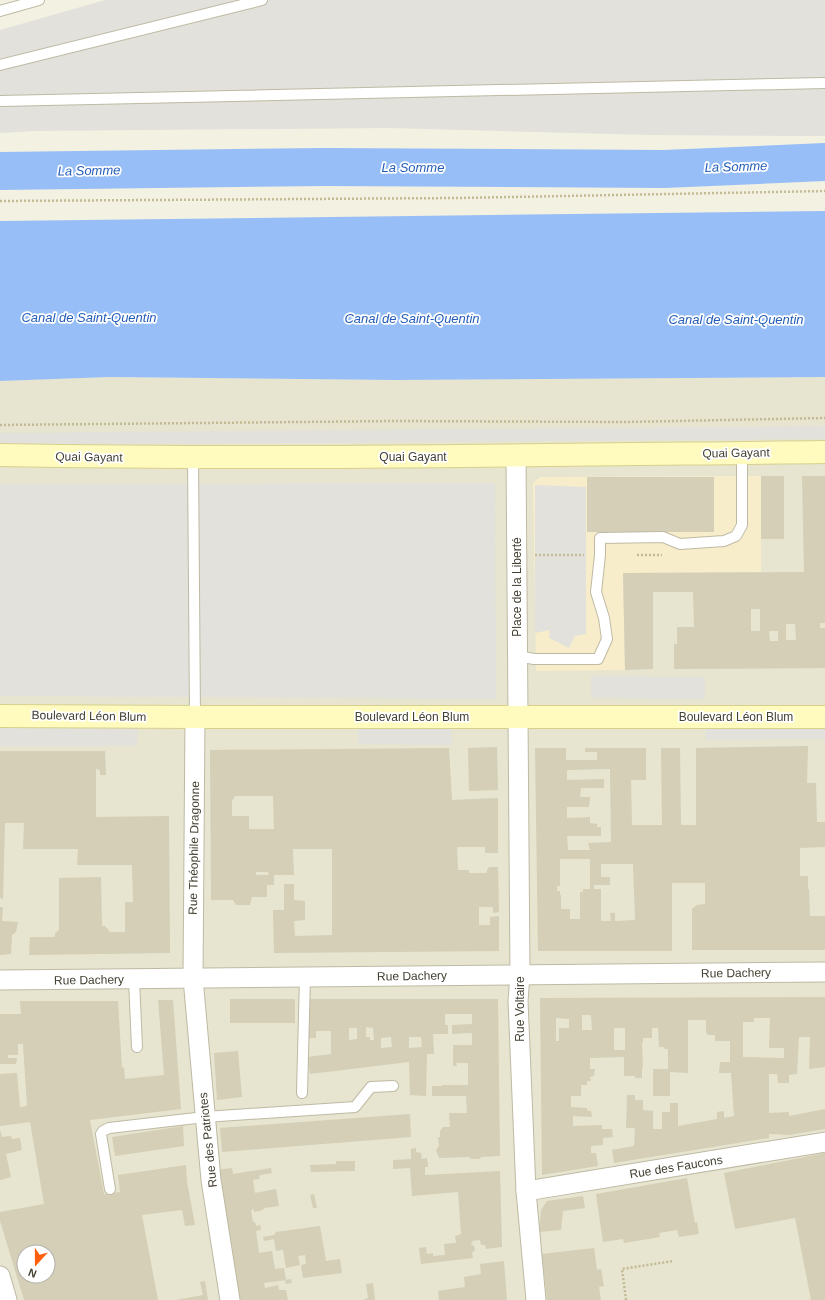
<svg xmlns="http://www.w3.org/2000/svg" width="825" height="1300" font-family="Arial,sans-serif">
  <rect width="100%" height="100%" fill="#f3f1e2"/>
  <path fill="#e7e4cf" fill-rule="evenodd" d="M110,377L395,380L825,377V1300H0V381ZM24,1252H48V1276H24Z"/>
  <polygon fill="#f8edca" points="761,476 761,572 623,573 625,670 536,671 533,483 540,477"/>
  <g fill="#e2e1db">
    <polygon points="105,0 825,0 825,136 650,135 389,128 34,131 0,133 0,30"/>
    <polygon points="825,426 825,439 0,445 0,433"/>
    <polygon points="495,483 496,699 0,696 0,484"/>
    <polygon points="535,485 586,487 586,634 575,636 569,648 549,638 550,630 535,633"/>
    <polygon points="591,676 705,677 705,699 591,698"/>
    <polygon points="825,723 825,739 706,740 705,724"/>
    <polygon points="0,725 138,726 137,746 0,746"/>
    <polygon points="358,726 451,729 452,745 358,744"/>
  </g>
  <polygon fill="#97bef6" points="825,211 825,377 395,380 110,377 0,381 0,221"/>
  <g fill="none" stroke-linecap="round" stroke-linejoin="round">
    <polyline stroke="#97bef6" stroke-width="38" points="0,171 324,167 664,169 825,162"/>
  </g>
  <g fill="#d4cfb6" fill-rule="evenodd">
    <rect x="761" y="476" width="23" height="63"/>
    <path d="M802,476H825V623H820V628H825V668L674,669V644H677V627H694L693,592H653V669L625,670L623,573L804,572ZM751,609H760V631H751ZM786,624H795L796,640H786ZM769,631H778V641H770Z"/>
    <rect x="587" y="477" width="127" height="55"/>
    <path d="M808,746L807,783H816L817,822H825V847L800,848V876H808V889H809L810,916H825V950H692V909L697,905L705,904V883H672V951H538L535,748H566V760H597V752H585V748H646V780H631L632,825H662L661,748H680L681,825H696V748ZM610,769L611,842L588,843L590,850H568L567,836H601V827H597V824L590,823V817L567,818V807H589L590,797H580L581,788H604V779L567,780V770ZM560,859H590V889H583V892H580V919H570V909H561V895H560V891H557V886H560ZM601,864H633L635,920L615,921V913H610L611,921H601V889H594V885H610V877H601Z"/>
    <polygon points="497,747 498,790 469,791 468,748"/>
    <path d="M449,748L452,800L498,798V853H485V847H457L458,870H469V873H487V870L489,867H498L499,912L493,913V907H479V925H490V917L499,916V951L274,953L273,910H284V884H294V900L305,901V920L294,921L295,936L332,935V849H293L294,875H274V885H267V897H252L250,905H236L233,900H211L210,750ZM235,796H273L274,829H249V816H232V801ZM256,872H268L269,875H256Z"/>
    <polygon points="0,751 105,751 106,775 100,775 100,770 96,769 96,817 169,816 170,953 29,955 30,937 55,937 55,933 59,930 59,878 101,877 102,926 105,926 110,932 125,932 125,902 133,902 132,865 77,865 78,849 23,849 24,823 5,823 3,899 0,898"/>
    <polygon points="0,907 3,907 2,921 18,922 16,932 12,935 11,954 0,955"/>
    <path d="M825,997V1067L809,1069L810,1037H799L797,1074L789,1075V1083H778L777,1074H769V1113L789,1112V1116L825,1109V1129L789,1135L769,1134V1138L614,1163L612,1150L634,1146L635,1128H626L627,1095H635V1100H643V1110L653,1111V1129H662V1112H670V1103H678V1126L717,1119V1112L724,1111V1118L734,1116L731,1073H719L720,1062H730V1041H715V1035H708L706,1032V1020H688V1073L670,1072V1096H653V1069H668V1049H665L664,1047H659L658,1028H652V1038H643V1043H642L643,1067H642V1078H635V1076H624V1057L590,1058V1069H595L594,1076L590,1077L591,1081H587V1085H581V1096H571V1107L587,1108L588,1111H591L592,1117L573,1116V1126L602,1125V1129H612L613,1137L603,1138V1145L591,1146V1153H596L598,1166L542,1175L540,998ZM582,1015H591L592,1030H582ZM556,1018L569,1019V1028H559V1041H556ZM754,1018H770L769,1048H784V1058L743,1057V1022H754ZM614,1028H625V1050H614Z"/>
    <rect x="230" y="999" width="65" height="24"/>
    <path d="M308,999H498L500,1156L481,1157L480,1159H471L469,1157L439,1158L437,1153L436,1150L439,1146L438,1137H440V1131L443,1127H450L449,1113H467L466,1096H432V1086H442V1085H468V1063H456L457,1066H453V1045H472V1033L452,1034V1025L472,1024V1014H445V1025H448V1034H433L434,1054H427L426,1096L410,1095L409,1062L310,1074L307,1057L331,1054V1031H316V1038H308ZM366,1027L373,1028L374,1040H370V1037H366ZM349,1028H357V1039L349,1040ZM391,1037L392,1047L381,1048V1038ZM409,1037H421L422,1047L409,1048Z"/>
    <path d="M158,1000H173L181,1109L90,1120L104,1194L120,1192L118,1175L186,1165L187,1182L195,1225L185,1226L182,1210L142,1215L158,1300H24L0,1221V1212L44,1204L30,1122L0,1126V1074L17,1073L20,1107L27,1106L23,1044H18V1055H8V1058H17L16,1064H0V1014H21L20,1001H118L122,1068L124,1067L125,1079L164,1075ZM24,1252H48V1276H24Z"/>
    <polygon points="238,1051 242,1097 217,1100 214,1053"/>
    <polygon points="410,1114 411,1137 222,1152 220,1128"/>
    <polygon points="183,1126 184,1146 115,1156 112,1137"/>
    <polygon points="0,1130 2,1137 11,1136 12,1139 20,1138 22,1150 6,1154 11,1177 0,1180"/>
    <polygon points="416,1148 416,1152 421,1153 422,1159 427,1158 428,1167 425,1167 425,1175 500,1171 502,1247 486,1249 485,1245 481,1245 480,1240 472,1241 473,1243 471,1243 471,1244 474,1246 475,1250 472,1253 473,1258 421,1264 419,1248 426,1247 427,1254 433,1253 433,1256 445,1255 444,1244 456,1243 455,1236 461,1234 458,1192 412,1196 410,1168 393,1169 393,1160 411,1159 411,1149"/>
    <polygon points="825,1153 825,1300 811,1300 795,1218 735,1229 724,1173"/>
    <polygon points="336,1161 355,1161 355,1171 311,1172 310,1165 336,1164"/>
    <polygon points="232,1168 233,1174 271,1168 272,1173 260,1175 259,1179 253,1180 255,1193 276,1189 279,1206 264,1208 263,1210 254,1212 254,1209 251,1210 253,1222 255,1222 256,1226 260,1225 261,1230 256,1231 259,1253 272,1251 275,1269 284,1268 286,1280 264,1283 265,1288 278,1285 279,1290 286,1290 288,1300 240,1300 217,1170"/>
    <polygon points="687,1178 695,1223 697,1222 699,1234 679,1237 677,1230 659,1233 660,1237 624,1243 623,1239 603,1242 596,1194"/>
    <polygon points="314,1194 317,1208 313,1208 310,1195"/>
    <polygon points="583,1196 585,1208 563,1211 561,1230 539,1232 541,1210 547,1201"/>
    <polygon points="320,1226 326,1261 340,1259 342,1273 303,1278 301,1265 306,1264 305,1255 298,1256 300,1265 286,1268 283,1250 276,1251 274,1239 264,1241 263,1237 274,1235 276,1232"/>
    <polygon points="594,1248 597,1270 601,1269 604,1286 599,1287 601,1300 547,1300 542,1254"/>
    <polygon points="504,1261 507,1300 439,1300 438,1291 465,1287 464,1277 481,1274 480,1264"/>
    <polygon points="291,1279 292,1283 286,1284 285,1280"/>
    <polygon points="205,1281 208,1300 176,1300 203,1295 200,1282"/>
    <polygon points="373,1283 375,1300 363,1300 368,1298 366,1284"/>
  </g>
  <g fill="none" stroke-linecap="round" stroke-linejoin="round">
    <g stroke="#bebaa4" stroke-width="12">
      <g id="lane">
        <polyline points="0,11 39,0"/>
        <polyline points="0,65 262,0"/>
        <polyline points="0,101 825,83"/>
        <polyline points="193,457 195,717"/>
        <polyline points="517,656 534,659 598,659 607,639 604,618 596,592 600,555 600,538 663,537 680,544 724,541 736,536 742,525 742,453"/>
        <polyline points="134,979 137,1047"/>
        <polyline points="302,1093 305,977"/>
        <polyline points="110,1189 101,1134 103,1131 109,1128 205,1117 355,1107 371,1087 393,1086"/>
      </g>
    </g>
    <g stroke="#bebaa4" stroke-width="21">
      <g id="street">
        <polyline points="516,456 520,975 518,1001 526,1191 536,1300"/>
        <polyline points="195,717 193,978 211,1180 230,1300"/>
        <polyline points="0,980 825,972"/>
        <polyline points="526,1191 825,1142"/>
        <polyline points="0,1276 7,1300"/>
      </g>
    </g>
    <g stroke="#d7d18c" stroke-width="24">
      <g id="secondary">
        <path d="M0,455C275,460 550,455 825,452"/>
        <polyline points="0,716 195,717 825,717"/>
      </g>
    </g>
    <g stroke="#c2ba94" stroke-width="2.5" stroke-dasharray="2 2" stroke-linecap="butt">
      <polyline points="0,201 459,198 825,191"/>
      <polyline points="0,425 396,421 625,422 825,418"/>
      <polyline points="535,555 584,555"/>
      <polyline points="637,555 662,555"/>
      <polyline points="626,1300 622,1269 673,1261"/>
    </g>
    <use href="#lane" stroke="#fff" stroke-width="10"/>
    <use href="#street" stroke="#fff" stroke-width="19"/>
    <use href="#secondary" stroke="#fffbbf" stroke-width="22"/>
  </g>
  <g text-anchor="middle" stroke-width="3.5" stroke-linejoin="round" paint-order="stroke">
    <g font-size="12" fill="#444132" stroke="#fff">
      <text transform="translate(736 453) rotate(-1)" y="4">Quai Gayant</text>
      <text transform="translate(89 457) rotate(1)" y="4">Quai Gayant</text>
      <text x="413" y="461">Quai Gayant</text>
      <text transform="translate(517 587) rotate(-90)" y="4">Place de la Liberté</text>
      <text transform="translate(89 716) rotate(1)" y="4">Boulevard Léon Blum</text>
      <text x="412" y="721">Boulevard Léon Blum</text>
      <text x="736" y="721">Boulevard Léon Blum</text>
      <text transform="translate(194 848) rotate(-89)" y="4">Rue Théophile Dragonne</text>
      <text transform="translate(736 973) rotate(-1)" y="4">Rue Dachery</text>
      <text transform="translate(412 976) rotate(-1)" y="4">Rue Dachery</text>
      <text transform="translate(89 980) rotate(-1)" y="4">Rue Dachery</text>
      <text transform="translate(520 1009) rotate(-90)" y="4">Rue Voltaire</text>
      <text transform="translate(208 1140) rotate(-96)" y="4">Rue des Patriotes</text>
      <text transform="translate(676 1167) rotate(-9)" y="4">Rue des Faucons</text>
    </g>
    <g font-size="13" font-style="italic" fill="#235db9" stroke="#fff">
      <text transform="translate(736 166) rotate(-2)" y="5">La Somme</text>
      <text x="413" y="172">La Somme</text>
      <text transform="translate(89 170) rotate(-1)" y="5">La Somme</text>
      <text x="89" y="322">Canal de Saint-Quentin</text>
      <text x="412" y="323">Canal de Saint-Quentin</text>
      <text x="736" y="324">Canal de Saint-Quentin</text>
    </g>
  </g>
  <g transform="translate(36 1264) rotate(201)"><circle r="19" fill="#ffffff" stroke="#b4b3ad"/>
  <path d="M0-3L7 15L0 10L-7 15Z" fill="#ff5e0c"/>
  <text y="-6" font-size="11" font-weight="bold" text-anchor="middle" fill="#444132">N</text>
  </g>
</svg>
